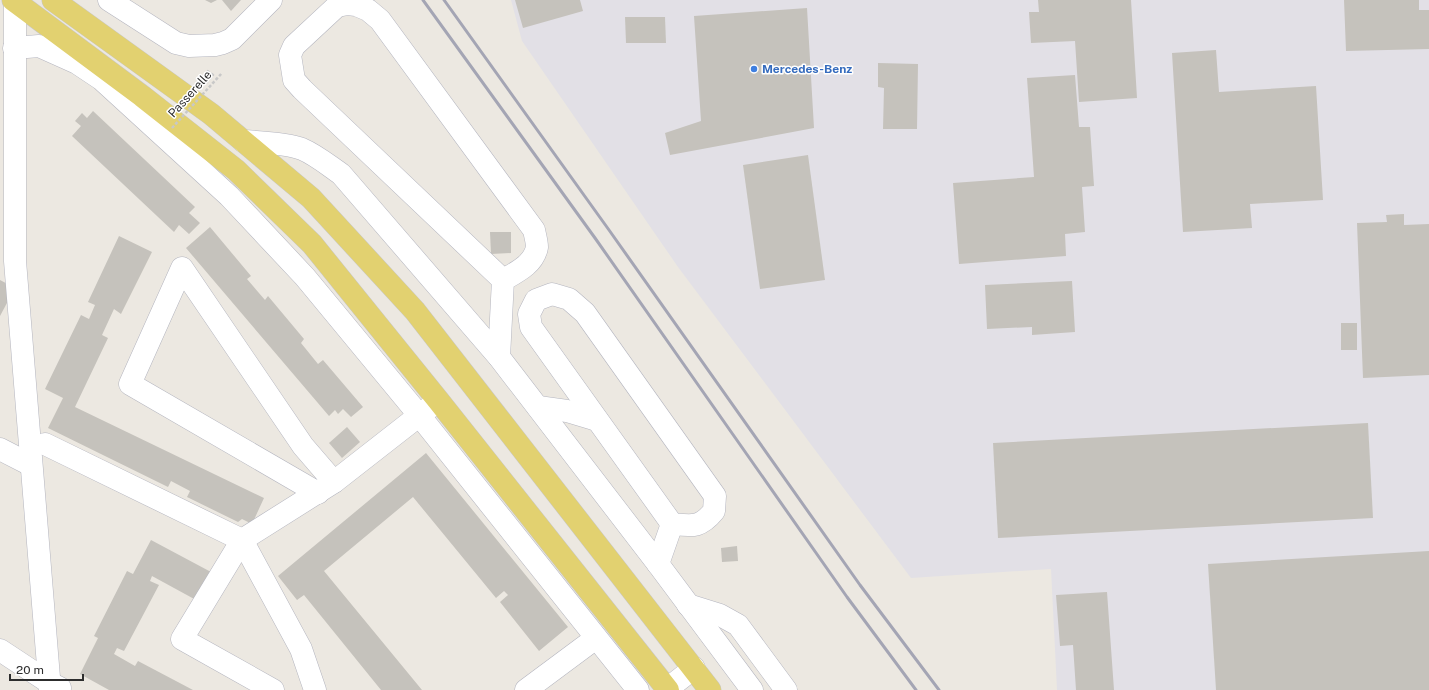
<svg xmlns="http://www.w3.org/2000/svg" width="1429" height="690" font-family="'Public Sans',sans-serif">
  <rect width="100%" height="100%" fill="#ece8e1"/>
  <polygon fill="#e2e0e6" points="511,0 1429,0 1429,690 1057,690 1051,569 911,578 678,267 522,41"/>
  <g fill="#c5c2bc">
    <polygon points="205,0 217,0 211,3"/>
    <polygon points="222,0 241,0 231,11"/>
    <polygon points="515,0 580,0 583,11 523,28"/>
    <polygon points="1038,0 1131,0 1137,98 1079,102 1075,41 1031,43 1029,12 1039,12"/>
    <polygon points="1344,0 1419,0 1419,10 1429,10 1429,49 1346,51"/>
    <polygon points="807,8 814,128 670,155 665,133 701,121 694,16"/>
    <polygon points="625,17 665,17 666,43 626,43"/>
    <polygon points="1216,50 1219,92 1316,86 1323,200 1250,204 1252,228 1183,232 1172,53"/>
    <polygon points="878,63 918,64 917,129 883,129 884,88 878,87"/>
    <polygon points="1075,75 1079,127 1090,127 1094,186 1082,187 1085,232 1065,234 1066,256 959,264 953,183 1034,177 1027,78"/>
    <polygon points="93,111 195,207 189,213 200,223 189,234 179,225 174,232 72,136 81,126 75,121 82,113 87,118"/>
    <polygon points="808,155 825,280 760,289 743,165"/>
    <polygon points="1404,214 1404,225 1429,224 1429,375 1363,378 1357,223 1387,222 1386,215"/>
    <polygon points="210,227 251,276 247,279 265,300 268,296 304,339 301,343 318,364 323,360 363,407 351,417 343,409 338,414 335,410 329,416 186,248"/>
    <polygon points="490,232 511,232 511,253 491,254"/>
    <polygon points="119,236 152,252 121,314 114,309 102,335 108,338 75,407 264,498 252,524 242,519 238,522 187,497 190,491 171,481 168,487 48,428 63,398 45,389 81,315 89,319 95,305 88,302"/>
    <polygon points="0,280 15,288 0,316"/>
    <polygon points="1072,281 1075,332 1032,335 1032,327 987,329 985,285"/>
    <rect x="1341" y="323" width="16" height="27"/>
    <polygon points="1368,423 1373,518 998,538 993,443"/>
    <polygon points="347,427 360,442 342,458 329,443"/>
    <polygon points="426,453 568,627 539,651 500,602 508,595 504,591 496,598 413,497 324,571 422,690 381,690 304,595 297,600 278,576"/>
    <polygon points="151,540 211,572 196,600 152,576 150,581 159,585 124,651 117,648 114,654 135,666 138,661 193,690 109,690 80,674 98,638 94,636 127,571 133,574"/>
    <polygon points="737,546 738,561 722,562 721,548"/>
    <polygon points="1429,551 1429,690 1216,690 1208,564"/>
    <polygon points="1107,592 1114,690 1076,690 1073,645 1060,646 1056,595"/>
  </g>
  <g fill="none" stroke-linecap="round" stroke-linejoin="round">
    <g stroke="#b4b5bf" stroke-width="23">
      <g id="minor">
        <polyline points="15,0 15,261 50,690"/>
        <polyline points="109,0 176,43 189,46 215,45 223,43 232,39 271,0"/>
        <polyline points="14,48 39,46 77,63 101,79 229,196 305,277 419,415 638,690"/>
        <path d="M243,141C259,142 287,143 302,149C316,155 328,165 341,174L499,357L658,564L752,690"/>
        <path d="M552,294L569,299L585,313L715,496L714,511C700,528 693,526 672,524L531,327L529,314L536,300Z"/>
        <path d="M499,357L503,280L302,89L294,80L290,55L294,46L337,6L348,4L356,5L368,10L380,20L534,230C535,235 537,242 537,247C534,264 517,272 503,280"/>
        <polyline points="538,407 567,411 597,420"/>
        <polyline points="45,444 242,540 301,649 315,690"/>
        <polyline points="0,449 31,465"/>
        <polyline points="318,493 130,384 182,268 303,446 334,482"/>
        <polyline points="658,564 672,524"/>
        <polyline points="688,605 720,615 738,625 786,690"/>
        <polyline points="0,650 50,683 60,688"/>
        <polyline points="273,690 182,639 242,540 334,482 430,407"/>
        <polyline points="526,690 596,638"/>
        <polyline points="666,690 694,668"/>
      </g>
    </g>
    <g stroke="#c8c8c8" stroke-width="23">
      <g id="major">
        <polyline points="13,0 142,96 236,170 312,244 438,400 668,690"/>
        <polyline points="53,0 211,114 311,198 415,311 710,690"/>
      </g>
    </g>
    <polyline stroke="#c8c8c8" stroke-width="2.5" stroke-dasharray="3 2" stroke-linecap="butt" points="206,83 213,75 206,70"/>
    <use href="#minor" stroke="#fff" stroke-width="22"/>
    <use href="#major" stroke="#e2d170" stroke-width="22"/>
    <g stroke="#a4a5b4" stroke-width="3">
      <polyline points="423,0 595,238 847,597 916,690"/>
      <polyline points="444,0 609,230 860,585 939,690"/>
    </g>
    <polyline stroke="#c8c8c8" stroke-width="2.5" stroke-dasharray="3 2" stroke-linecap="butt" points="172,128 222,73"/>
  </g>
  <circle fill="#3f7fe0" stroke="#fff" stroke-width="1.5" cx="754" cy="69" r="4"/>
  <g text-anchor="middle" stroke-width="3" stroke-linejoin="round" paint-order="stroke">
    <g font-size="12" font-weight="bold" fill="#366cbe" stroke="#fff" text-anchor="start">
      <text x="762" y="73">Mercedes-Benz</text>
    </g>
    <g font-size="12" fill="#2d2d2d" stroke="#fff">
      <text transform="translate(190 94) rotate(-48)" y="4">Passerelle</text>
    </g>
  </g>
  <path d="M10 674v6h73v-6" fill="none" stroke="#2d2d2d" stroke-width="2"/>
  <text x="16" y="674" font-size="12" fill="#2d2d2d" stroke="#ffffff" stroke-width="3" paint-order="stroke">20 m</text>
</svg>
